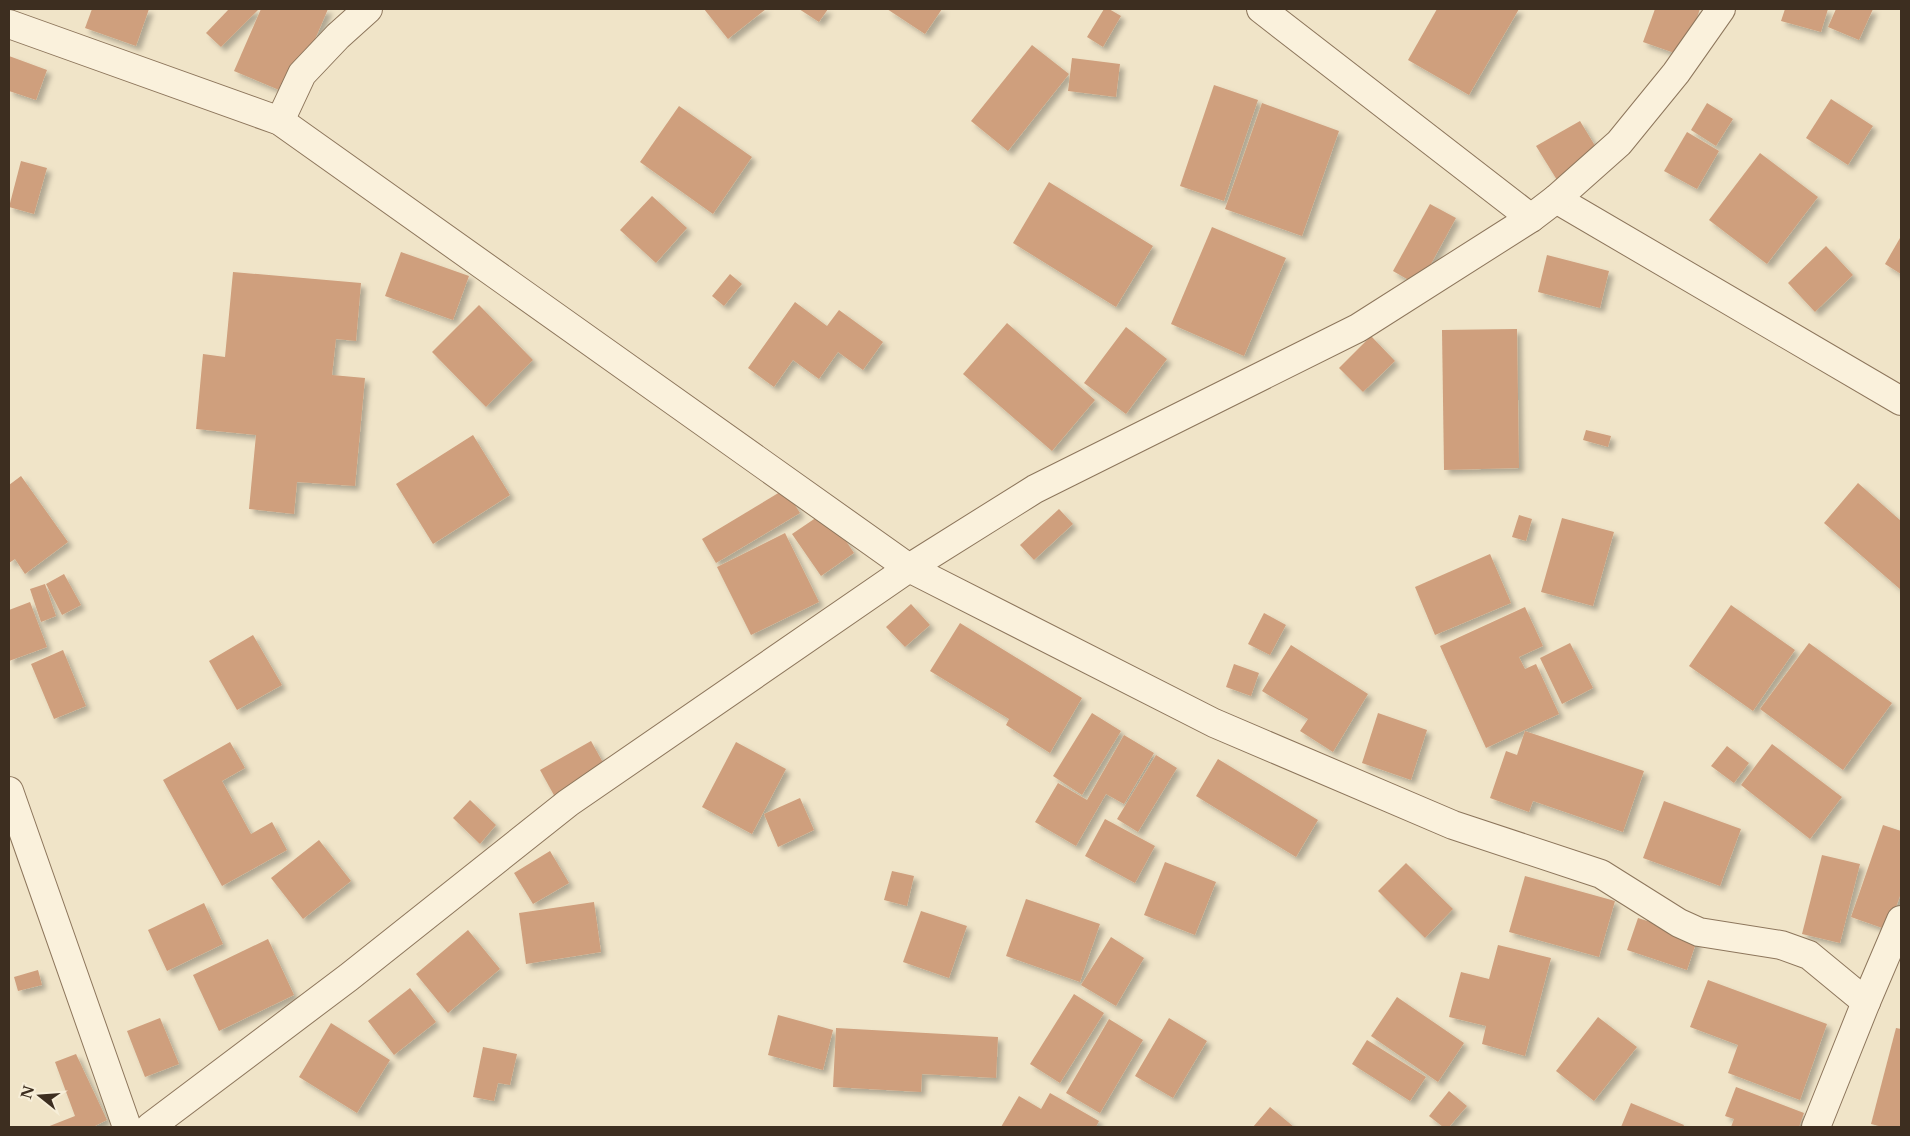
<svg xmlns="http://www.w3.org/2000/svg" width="1910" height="1136" font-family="'Libre Baskerville',serif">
  <defs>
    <filter id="shadow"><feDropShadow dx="4.5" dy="4.5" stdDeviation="2.5" flood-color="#0004"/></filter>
  </defs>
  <rect width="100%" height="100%" fill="#f0e4c8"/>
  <g fill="#cf9f7d" filter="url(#shadow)">
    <polygon points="92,9 149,9 136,46 85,28"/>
    <polygon points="229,9 259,9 221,47 206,33"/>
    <polygon points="261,9 328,9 291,95 234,71"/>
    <polygon points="704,9 766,9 728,39"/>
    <polygon points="799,9 828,9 819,22"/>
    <polygon points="887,9 942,9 925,34"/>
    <polygon points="1104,9 1109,9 1121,16 1103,47 1087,37"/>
    <polygon points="1437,9 1519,9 1469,95 1408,60"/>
    <polygon points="1655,9 1700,9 1683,56 1643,42"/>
    <polygon points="1785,9 1828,9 1821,32 1781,21"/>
    <polygon points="1836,9 1873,9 1859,40 1828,27"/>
    <polygon points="1032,45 1069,74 1008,151 971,121"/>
    <polygon points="9,56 47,70 36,100 9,91"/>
    <polygon points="1072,58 1120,64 1116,97 1068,91"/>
    <polygon points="1214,85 1258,100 1224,201 1180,186"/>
    <polygon points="1831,99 1873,126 1848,165 1806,138"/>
    <polygon points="1262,103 1339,131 1302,236 1225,209"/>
    <polygon points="1707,103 1733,119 1716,146 1691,130"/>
    <polygon points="679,106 752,157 713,214 640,162"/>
    <polygon points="1580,121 1600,154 1557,180 1536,146"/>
    <polygon points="1687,132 1719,151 1697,189 1664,171"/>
    <polygon points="1760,153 1818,197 1767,264 1709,220"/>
    <polygon points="21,161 47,168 34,214 9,207"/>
    <polygon points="1049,182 1153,246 1116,307 1013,243"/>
    <polygon points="652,196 687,228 656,263 620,230"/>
    <polygon points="1430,204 1456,218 1419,286 1393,271"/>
    <polygon points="1212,227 1286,258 1244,356 1171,324"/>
    <polygon points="1900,238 1901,239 1901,274 1885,264"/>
    <polygon points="1826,246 1853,275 1815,312 1788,283"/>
    <polygon points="401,252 469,276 453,320 385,296"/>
    <polygon points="1547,255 1609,271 1600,308 1538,292"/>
    <polygon points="233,272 361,283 356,341 336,339 332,375 365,378 355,486 297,482 294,514 249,509 256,435 196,429 203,354 225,357"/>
    <polygon points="730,274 742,284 724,306 712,296"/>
    <polygon points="795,302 827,326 839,310 883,342 863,370 838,352 819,379 793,360 774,387 748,368"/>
    <polygon points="479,305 533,360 486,407 432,352"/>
    <polygon points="1007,323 1095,400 1052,451 963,374"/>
    <polygon points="1126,327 1167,359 1126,414 1084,383"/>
    <polygon points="1517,329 1519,468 1444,470 1442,330"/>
    <polygon points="1371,336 1395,361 1363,392 1339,368"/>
    <polygon points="1586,430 1611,436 1608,447 1583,440"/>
    <polygon points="473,435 510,495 433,544 396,484"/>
    <polygon points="21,476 68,542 25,574 15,559 9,563 9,485"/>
    <polygon points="1858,483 1901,521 1901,590 1824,523"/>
    <polygon points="785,489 800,513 716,563 702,539"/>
    <polygon points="1059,509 1073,524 1034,560 1020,545"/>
    <polygon points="826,511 854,553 821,576 792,534"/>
    <polygon points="1519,515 1532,519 1526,541 1512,537"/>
    <polygon points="1562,518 1614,532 1593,606 1541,592"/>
    <polygon points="785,533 819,602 751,635 717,567"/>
    <polygon points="1490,554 1511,603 1435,635 1415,587"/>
    <polygon points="64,574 81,605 62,615 46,584"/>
    <polygon points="45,584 56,616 41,622 30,589"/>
    <polygon points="30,602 47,647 9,661 9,610"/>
    <polygon points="911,604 930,625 905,647 886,627"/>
    <polygon points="1731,605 1795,650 1753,711 1689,666"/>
    <polygon points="1525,607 1543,646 1519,657 1525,669 1536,664 1559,714 1486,748 1440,646"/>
    <polygon points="1264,613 1286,625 1270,655 1248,644"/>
    <polygon points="960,623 1082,698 1050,753 1006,725 1009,719 930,671"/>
    <polygon points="253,635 282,685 237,710 209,661"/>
    <polygon points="1570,643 1593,688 1562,704 1540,658"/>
    <polygon points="1809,643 1892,703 1843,770 1760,709"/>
    <polygon points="1291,645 1368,694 1333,752 1300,731 1308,719 1262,691"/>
    <polygon points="63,650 86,706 54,719 31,664"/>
    <polygon points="1234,664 1259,673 1251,696 1226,687"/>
    <polygon points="1092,713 1121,731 1082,795 1053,776"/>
    <polygon points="1378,713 1427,730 1411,780 1362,763"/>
    <polygon points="1525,731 1644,771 1623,832 1533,801 1529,812 1490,798 1506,751 1517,755"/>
    <polygon points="1124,735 1154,753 1124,804 1106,794 1076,846 1035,822 1058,783 1087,800"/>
    <polygon points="591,741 606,768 555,797 540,770"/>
    <polygon points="230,742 245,768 222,781 251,834 272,822 287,850 222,886 163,780"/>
    <polygon points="736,742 786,769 752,834 702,807"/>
    <polygon points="1772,744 1842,797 1810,839 1741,785"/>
    <polygon points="1727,746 1749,763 1734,783 1711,766"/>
    <polygon points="1156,755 1177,768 1138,832 1117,819"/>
    <polygon points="1218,759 1318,820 1296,857 1196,796"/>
    <polygon points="800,798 814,830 778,847 764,814"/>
    <polygon points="470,800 496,825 480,844 453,818"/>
    <polygon points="1664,801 1741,829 1720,886 1643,858"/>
    <polygon points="1105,819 1155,846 1135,883 1085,856"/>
    <polygon points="1883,825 1901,831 1901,893 1888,930 1851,917"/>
    <polygon points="319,840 351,881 303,919 271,878"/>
    <polygon points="550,851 569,883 533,904 514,873"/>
    <polygon points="1822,855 1860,864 1840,943 1802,934"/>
    <polygon points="1165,862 1216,882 1195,935 1144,915"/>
    <polygon points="1406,863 1453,909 1425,938 1378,891"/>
    <polygon points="892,871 914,876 907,906 884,900"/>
    <polygon points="1525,876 1615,901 1599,957 1509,932"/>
    <polygon points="1026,899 1100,924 1080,982 1006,956"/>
    <polygon points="594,902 601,952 526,964 519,913"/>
    <polygon points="204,903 223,944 167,971 148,930"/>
    <polygon points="921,911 967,926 949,978 903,962"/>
    <polygon points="1638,918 1698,937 1687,970 1627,950"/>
    <polygon points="468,930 500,969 448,1013 416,974"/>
    <polygon points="1111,937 1144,958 1116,1006 1081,985"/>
    <polygon points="268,939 294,995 219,1031 193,975"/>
    <polygon points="1498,945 1551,958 1525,1056 1482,1044 1486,1026 1449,1017 1461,972 1489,979"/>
    <polygon points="38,970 42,985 18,991 14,977"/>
    <polygon points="1708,980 1827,1024 1800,1100 1728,1073 1738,1045 1690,1027"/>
    <polygon points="410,988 436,1022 394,1055 368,1021"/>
    <polygon points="1074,994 1104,1013 1060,1083 1030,1064"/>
    <polygon points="1397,997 1464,1043 1438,1082 1371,1036"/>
    <polygon points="778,1015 833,1030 823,1070 768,1055"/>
    <polygon points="1598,1017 1637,1047 1594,1101 1556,1071"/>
    <polygon points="160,1018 179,1064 145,1077 127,1031"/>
    <polygon points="1169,1018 1207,1041 1173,1098 1135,1076"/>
    <polygon points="1109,1019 1143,1040 1100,1113 1066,1093"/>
    <polygon points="331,1023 390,1060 357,1113 299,1077"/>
    <polygon points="836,1028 998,1037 996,1078 922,1074 921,1092 833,1087"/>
    <polygon points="1896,1028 1901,1029 1901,1127 1883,1127 1871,1124"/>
    <polygon points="1367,1040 1426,1077 1410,1101 1352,1064"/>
    <polygon points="483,1047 517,1054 510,1085 498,1083 494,1101 473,1097"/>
    <polygon points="76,1054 107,1120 93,1127 47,1127 75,1116 55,1062"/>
    <polygon points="1736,1087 1804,1113 1799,1127 1731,1127 1734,1119 1725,1116"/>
    <polygon points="1449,1091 1467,1106 1449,1127 1443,1127 1429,1116"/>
    <polygon points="1050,1093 1099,1121 1096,1127 1001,1127 1019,1096 1041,1109"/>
    <polygon points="1631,1103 1684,1125 1683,1127 1621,1127"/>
    <polygon points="1270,1107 1294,1127 1253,1127"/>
  </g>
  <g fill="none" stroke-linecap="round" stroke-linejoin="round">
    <g stroke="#8d765c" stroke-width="30">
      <g id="street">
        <polyline points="1261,9 1531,218"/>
        <polyline points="9,24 280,121 909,568 1214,723 1453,825 1601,874 1679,923 1699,932 1781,945 1809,955 1866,1002"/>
        <polyline points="280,121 302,74 338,36 368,9"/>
        <polyline points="1556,199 1901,401"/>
        <polyline points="9,791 127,1127"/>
        <polyline points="150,1127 349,977 568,803 909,568 1035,489 1358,328 1531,218 1556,199 1619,143 1676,73 1721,9"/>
        <polyline points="1816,1127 1866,1002 1901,920"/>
      </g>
    </g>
    <use href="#street" stroke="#faf1dc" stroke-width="28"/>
  </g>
  <rect width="1910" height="1136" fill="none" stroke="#3d2e20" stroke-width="20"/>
  <g transform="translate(40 1096) rotate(287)" stroke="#f7eed8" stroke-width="4" paint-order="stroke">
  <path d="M0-4L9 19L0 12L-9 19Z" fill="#3d2e20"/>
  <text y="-8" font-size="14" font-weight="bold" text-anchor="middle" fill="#3d2e20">N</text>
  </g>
</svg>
